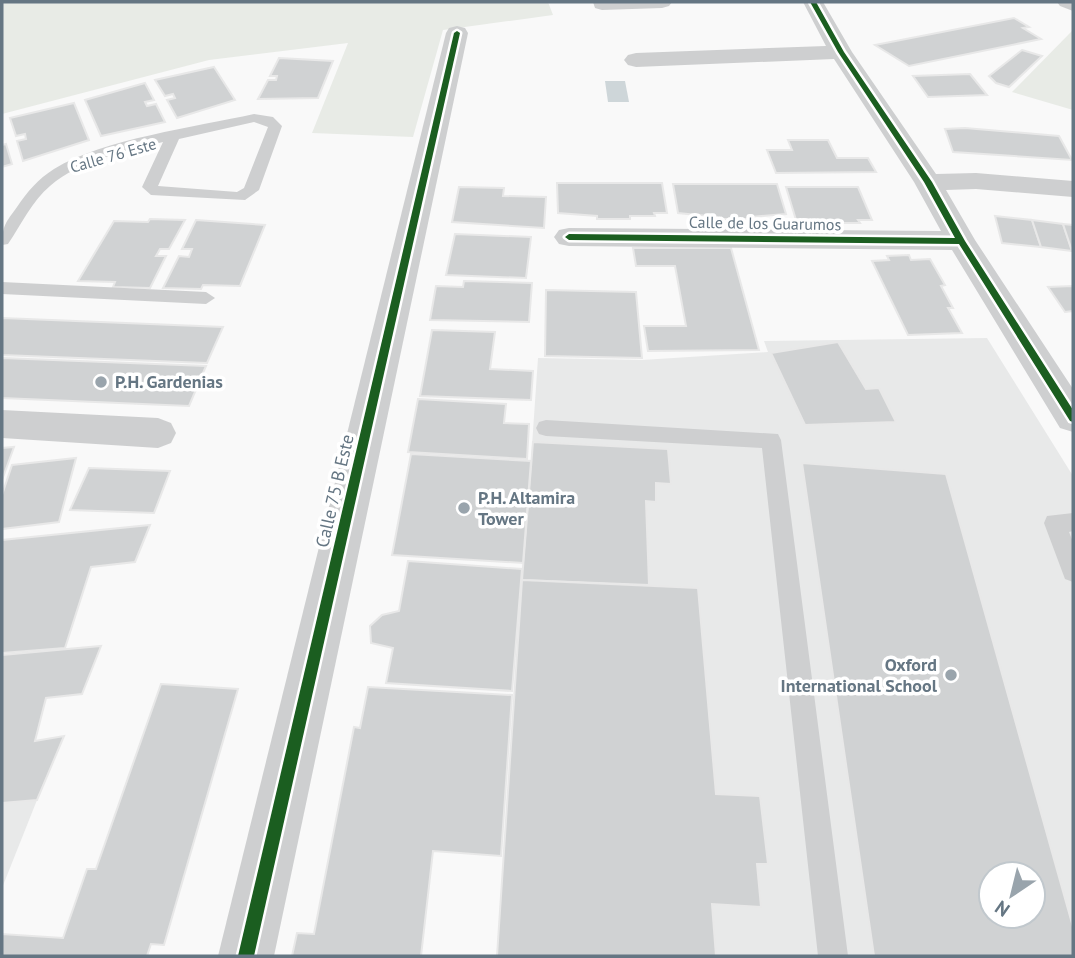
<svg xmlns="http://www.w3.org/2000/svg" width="1075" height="958" font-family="'PT Sans',sans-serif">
  <rect width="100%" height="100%" fill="#f9f9f9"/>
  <g fill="#e8e9e9" fill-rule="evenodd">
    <path d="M987,338L1073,476V956H497L538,358L642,360L768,352L764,341ZM991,874H1033V916H991Z"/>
    <polygon points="37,800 2,888 2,803"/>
  </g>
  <g fill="#e8ebe6">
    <polygon points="2,2 548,2 553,15 443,30 413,137 312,133 348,43 209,60 2,114"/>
    <polygon points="1073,30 1073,110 1012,92 1069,34"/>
  </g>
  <polygon fill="#ced6d9" points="605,81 625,81 629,102 608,102"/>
  <g fill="#d0d2d3" stroke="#e8e8e8" stroke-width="2" fill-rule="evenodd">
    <polygon points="1014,18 1029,27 1023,28 1041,39 909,66 875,45"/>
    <polygon points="1022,50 1042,56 1009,87 996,83 989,76"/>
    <polygon points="279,58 333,61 318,98 258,99 268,80 276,80 277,76 270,76"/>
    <polygon points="214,67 235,100 177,118 167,100 175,98 173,94 165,96 155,80"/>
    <polygon points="970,74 987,95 928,97 913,76"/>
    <polygon points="145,83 154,100 145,102 147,106 156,104 165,122 101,136 85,100"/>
    <polygon points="74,103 89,140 23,161 17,141 26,139 25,134 16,136 10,118"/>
    <polygon points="965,128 1059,136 1072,160 953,152 945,129"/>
    <polygon points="788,140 828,140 837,158 868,158 876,172 776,173 767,150 792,150"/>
    <polygon points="6,144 12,164 2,167 2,145"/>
    <polygon points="557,183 662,183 667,213 654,213 655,216 630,216 630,219 597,219 597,216 558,213"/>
    <polygon points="673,184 777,184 786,214 750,217 751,219 718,219 717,217 678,213"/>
    <polygon points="459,187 504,188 503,196 546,197 544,228 452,222"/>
    <polygon points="786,187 858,187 872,220 858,220 860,223 812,223 810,220 796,220"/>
    <polygon points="995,216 1032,220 1041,247 1002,243"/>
    <polygon points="150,219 185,220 169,249 160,249 156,256 166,256 150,288 113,287 115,282 78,281 114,221 148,222"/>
    <polygon points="196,220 265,225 240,286 203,285 201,289 163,288 179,256 189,257 192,249 182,249"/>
    <polygon points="1032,220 1063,224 1072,251 1041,247"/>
    <polygon points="1063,224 1073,225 1073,251 1072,251"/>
    <polygon points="455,234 531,237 526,278 446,275"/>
    <polygon points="633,248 731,248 759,350 648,351 644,326 686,326 675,266 636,266"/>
    <polygon points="909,255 911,260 930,259 945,285 941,286 953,308 948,308 962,333 908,335 872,261 889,260 887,256"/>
    <polygon points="464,281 532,283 529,322 430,320 436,286 463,287"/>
    <polygon points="1073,286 1073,311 1065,312 1048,287"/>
    <polygon points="546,290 636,292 642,358 545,356"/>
    <polygon points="2,318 223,327 207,363 2,355"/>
    <polygon points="432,330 495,332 490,369 533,371 531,400 420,396"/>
    <polygon points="838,342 866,389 879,388 896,422 805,425 771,353"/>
    <polygon points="2,358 206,366 189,406 2,398"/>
    <polygon points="418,399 506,404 504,423 529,424 527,459 408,452"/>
    <polygon points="533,442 668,449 671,484 656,483 656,502 646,501 649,585 522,580"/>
    <polygon points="14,447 2,480 2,448"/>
    <polygon points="411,454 531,461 523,563 392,555"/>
    <polygon points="76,458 59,522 2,529 2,495 12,465"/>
    <path d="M802,463L946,474L1073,927V956H874ZM991,874H1033V916H991Z"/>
    <polygon points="89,468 170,471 154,513 70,510"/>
    <polygon points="150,525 135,562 91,567 65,648 2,653 2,540"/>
    <polygon points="408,561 522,569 512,691 386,683 393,648 371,643 370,626 382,615 399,611"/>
    <polygon points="522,580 698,588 716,794 760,796 768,864 757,864 761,907 712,904 716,956 497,956"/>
    <polygon points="101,646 82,694 46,698 35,741 64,736 37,800 2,803 2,655"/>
    <polygon points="161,684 238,689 164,945 151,944 147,956 2,956 2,934 63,938 87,869 96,869"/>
    <polygon points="368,687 512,695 501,856 433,851 421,956 292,956 297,933 314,934 354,727 360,728"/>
  </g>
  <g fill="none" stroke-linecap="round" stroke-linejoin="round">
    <g fill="#cecfd0" fill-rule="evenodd">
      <path d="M254,114L273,117L282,126L259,190L245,200L151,195L142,187L163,142C126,151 80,160 50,186C32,201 21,225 8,244L2,245C2,226 6,222 17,207C27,192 38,179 54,169C103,139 196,127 254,114ZM254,122L268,127L244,188L237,192L158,186L179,139Z"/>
      <polygon points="2,282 206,292 215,298 206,304 2,294"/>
      <polygon points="546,420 778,434 781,440 848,956 818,956 762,448 546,436 539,434 536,428 539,422"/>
      <polygon points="1073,513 1073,531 1069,532 1073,542 1073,582 1065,579 1044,523 1047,516"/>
    </g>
    <g fill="#cecfd0" fill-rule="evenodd">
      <polygon points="593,2 672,2 669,6 662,8 602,10 595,8"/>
      <polygon points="803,2 823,2 852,52 936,174 976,173 1073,181 1073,197 976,189 946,190 975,240 1073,389 1073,432 1060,428 952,250 569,246 559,244 554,237 559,230 569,228 941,231 914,182 834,59 636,67 628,65 624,60 628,55 636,53 826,46"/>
      <polygon points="1057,2 1073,2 1073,11 1060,6"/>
      <polygon points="457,26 465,28 468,33 274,956 218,956 446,33 449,28"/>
      <polygon points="2,410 158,418 171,423 176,433 171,443 158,448 2,438"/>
    </g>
    <g stroke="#fff" stroke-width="5">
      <g id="cycleway">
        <polygon points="810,2 816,2 844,52 932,182 965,241 1073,410 1073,422 1070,421 959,244 569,240 565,237 569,234 955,238 924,182 838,52"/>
        <polygon points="457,31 460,33 254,956 238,956 454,33"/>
      </g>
    </g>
    <use href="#cycleway" fill="#1b5e20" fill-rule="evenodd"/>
  </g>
  <g fill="#99a4ac" stroke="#fff" stroke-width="2.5">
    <circle cx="101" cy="382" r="7"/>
    <circle cx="464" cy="508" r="7"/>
    <circle cx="951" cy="675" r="7"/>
  </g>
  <g text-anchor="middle" stroke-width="7" stroke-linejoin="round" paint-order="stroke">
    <g font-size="16" fill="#657683" stroke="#fff">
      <text transform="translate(113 155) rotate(-16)" y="6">Calle 76 Este</text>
      <text transform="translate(765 223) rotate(1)" y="6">Calle de los Guarumos</text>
    </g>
    <g font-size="18" font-weight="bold" fill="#657683" stroke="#fff" text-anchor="start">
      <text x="115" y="388">P.H. Gardenias</text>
      <text x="478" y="504">P.H. Altamira<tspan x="478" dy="21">Tower</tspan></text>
      <text x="937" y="671" text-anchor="end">Oxford<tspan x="937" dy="21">International School</tspan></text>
    </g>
    <g font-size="18" fill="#657683" stroke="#fff">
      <text transform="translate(335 491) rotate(-77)" y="6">Calle 75 B Este</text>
    </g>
  </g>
  <rect width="1075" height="958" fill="none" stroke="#657683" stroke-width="7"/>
  <g transform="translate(1012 895) rotate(215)"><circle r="33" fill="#ffffff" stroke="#c1c8cd" stroke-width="2"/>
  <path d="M0-5L12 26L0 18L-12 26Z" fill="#99a4ac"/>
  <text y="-10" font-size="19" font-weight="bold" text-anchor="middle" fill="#657683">N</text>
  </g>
</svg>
